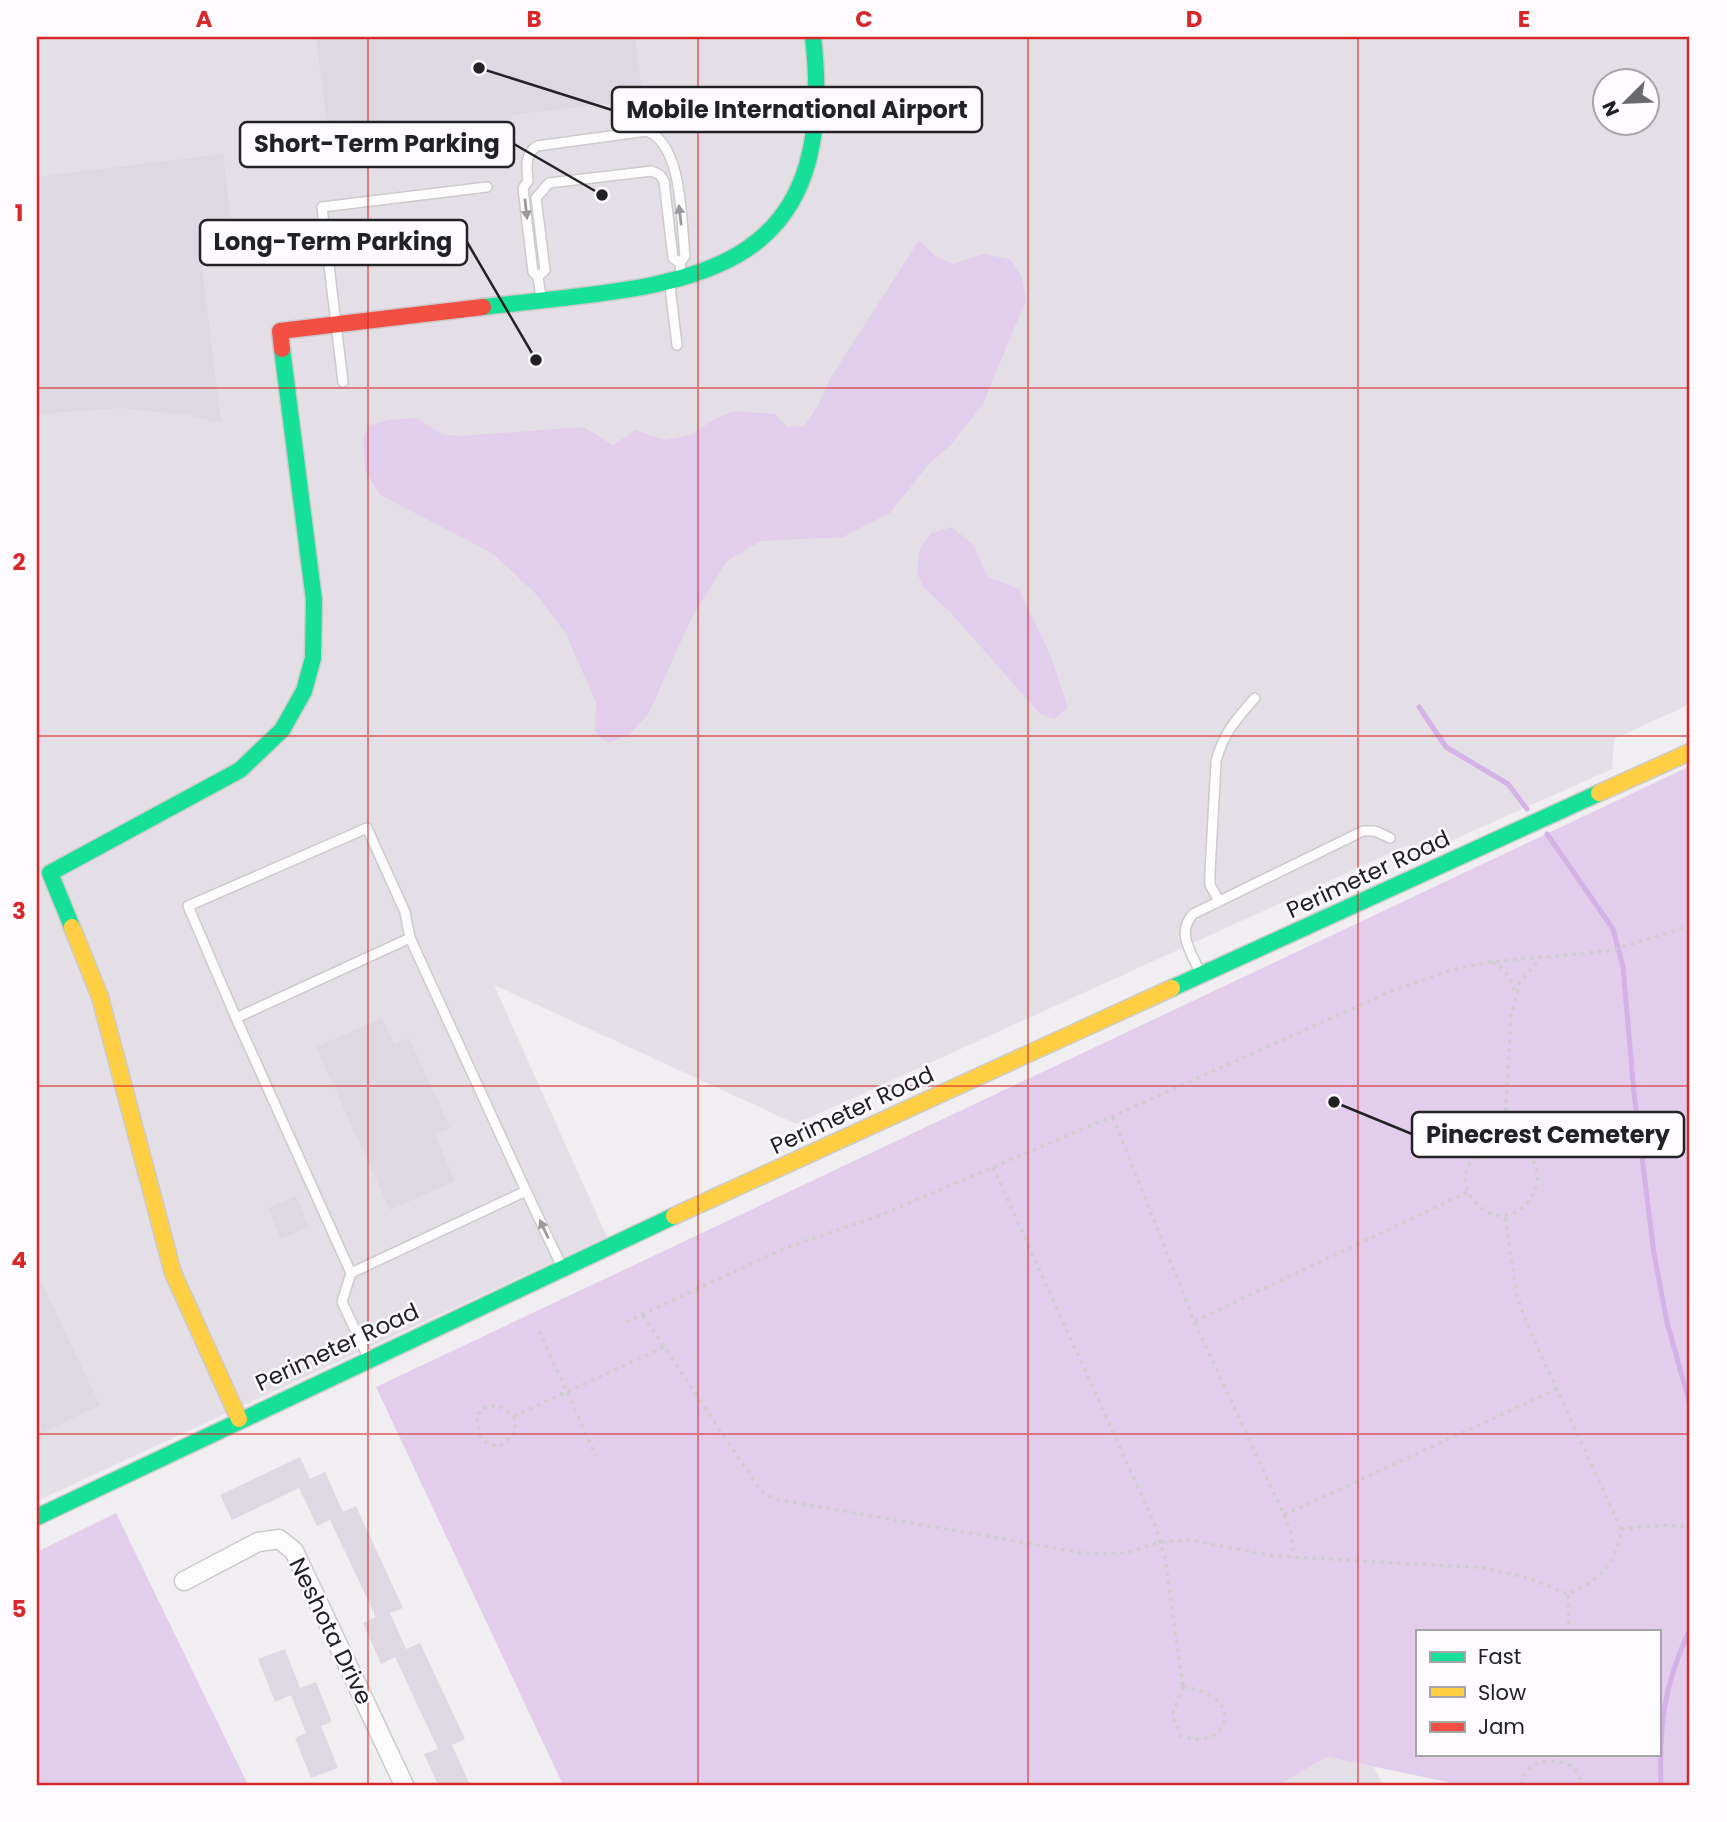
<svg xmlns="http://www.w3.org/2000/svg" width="1727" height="1822" font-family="Poppins,sans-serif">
  <rect width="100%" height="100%" fill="#f0eef1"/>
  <g fill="#e4dfe6" fill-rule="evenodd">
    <path d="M37,37H1690V704L1614,739L1612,769L1428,851L1408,845L796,1124L494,985L607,1237L37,1501ZM1604,80H1646V122H1604Z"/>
    <polygon points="1327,1757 1374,1767 1383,1785 1279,1785"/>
  </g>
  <g fill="#e2ceec" fill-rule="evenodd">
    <path d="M919,240L934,255L953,264L983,254L1010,259L1022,277L1026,300L983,404L951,445L928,465L890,513L843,537L761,541L727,561L691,619L648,715L629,735L608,743L595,732L596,703L566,634L536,594L492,553L380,495L365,470L363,436L370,426L387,420L416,418L442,434L458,436L584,427L613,445L636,430L665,440L691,435L711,421L733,411L775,414L787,427L804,426C817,411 823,392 833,374Z"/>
    <polygon points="952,527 973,545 988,577 1019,589 1050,654 1068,707 1054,719 1040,714 950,612 923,587 917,572 920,548 931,533"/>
    <path d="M1690,766V1785H1452L1448,1782L1327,1757L1279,1785H563L376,1387ZM1417,1631H1659V1754H1417Z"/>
    <polygon points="116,1513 248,1785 37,1785 37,1552"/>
  </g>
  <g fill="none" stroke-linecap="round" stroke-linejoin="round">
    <g stroke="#d4b1e6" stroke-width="5">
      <polyline points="1419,707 1446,747 1508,784 1527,809"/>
      <polyline points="1547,834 1613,929 1623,967 1634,1093 1654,1254 1667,1322 1690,1405"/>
      <path d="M1661,1785C1659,1723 1664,1685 1690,1629"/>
    </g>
  </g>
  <g fill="#ded8e2">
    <polygon points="316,37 635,37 643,99 511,115 513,130 330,152"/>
    <polygon points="223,154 233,236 199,240 221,423 188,415 120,408 37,414 37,177"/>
    <polygon points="382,1018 394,1044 409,1038 450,1128 435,1135 455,1181 390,1210 316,1047"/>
    <polygon points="296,1196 309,1227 281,1239 268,1208"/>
    <polygon points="37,1274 100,1405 42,1433 37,1422"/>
    <polygon points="300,1457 310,1479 325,1472 343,1512 356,1506 403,1608 390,1613 406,1649 420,1643 465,1739 452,1745 470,1785 438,1785 424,1754 438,1749 395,1657 381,1664 363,1623 376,1617 330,1520 317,1526 299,1488 232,1520 220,1495"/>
    <polygon points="285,1649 300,1688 316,1682 332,1722 321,1726 338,1768 311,1778 295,1738 306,1733 291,1695 275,1702 258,1659"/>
  </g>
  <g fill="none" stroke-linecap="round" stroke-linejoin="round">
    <g stroke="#cccacc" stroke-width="12">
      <g id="lane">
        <polyline points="538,277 545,270 536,198 549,183 652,171 660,175 664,181 673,258 680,263"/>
        <polyline points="670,287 677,345"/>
        <path d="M541,297L538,277L533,272L523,188L528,181C527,167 524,155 537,146L647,131C683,145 681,221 685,256L680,263L681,276"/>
        <polyline points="343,382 322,207 487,187"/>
        <path d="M1219,901L1210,885V872L1216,762C1222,735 1237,718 1255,698"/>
        <path d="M1200,972C1191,952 1176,933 1193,914L1363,831H1375L1390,838"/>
        <polyline points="236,1018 188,906 367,828 405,912 410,938 526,1191 351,1273 236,1018 410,938"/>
        <polyline points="526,1191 561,1265"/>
        <polyline points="351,1273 342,1302 367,1355"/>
      </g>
    </g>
    <g stroke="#cccacc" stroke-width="21">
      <polyline id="street" points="184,1581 258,1542 279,1539 294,1551 404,1785"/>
    </g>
    <g stroke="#cccacc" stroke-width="19">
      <g id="fast">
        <path d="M483,307C675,284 842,291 813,37"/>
        <polyline points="72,927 50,873 240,770 282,730 304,691 313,658 314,600 282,349"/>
        <polyline points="1172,988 1599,793"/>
        <polyline points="37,1517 674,1216"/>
      </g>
    </g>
    <g stroke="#cccacc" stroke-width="19">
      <g id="slow">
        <polyline points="1599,793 1690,752"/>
        <polyline points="72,927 100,997 173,1273 239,1419"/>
        <polyline points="674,1216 1172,988"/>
      </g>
    </g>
    <g stroke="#cccacc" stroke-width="19">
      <polyline id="jam" points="282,349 280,331 483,307"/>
    </g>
    <g stroke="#cfcdcf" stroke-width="3.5" stroke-dasharray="3.5 5" stroke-linecap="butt">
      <path d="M1492,962C1506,969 1512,979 1515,994"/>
      <polyline points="1113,1117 1194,1321 1284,1515 1292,1535 1293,1557"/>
      <path d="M1504,1138C1482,1144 1454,1170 1470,1195C1509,1255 1579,1167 1504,1138L1511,1017L1520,982L1541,957"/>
      <polyline points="993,1167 1155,1525 1165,1558 1183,1687"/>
      <path d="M643,1315L761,1491L775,1499L1083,1553H1126L1160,1542L1190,1540L1274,1556L1486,1568L1528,1578L1568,1594C1597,1583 1619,1560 1621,1529L1531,1333L1517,1297L1505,1216"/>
      <polyline points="1195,1321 1468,1192"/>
      <polyline points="626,1322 785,1248 876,1217 1113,1116 1394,990 1451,970 1490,962 1609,951 1690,926"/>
      <polyline points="539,1331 596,1456"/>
      <polyline points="514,1416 516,1432 499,1447 481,1440 476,1416 483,1408 497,1405 514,1416 664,1347"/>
      <polyline points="1284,1515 1557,1389"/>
      <polyline points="1621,1529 1663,1525 1690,1527"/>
      <polyline points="1568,1595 1569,1631"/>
      <path d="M1183,1687C1250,1696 1227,1753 1181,1736L1172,1715Z"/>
      <path d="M1522,1785C1521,1761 1554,1756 1571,1766C1577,1770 1580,1779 1583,1785"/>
    </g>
    <use href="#lane" stroke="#fdfcfd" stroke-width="9"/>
    <use href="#street" stroke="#fdfcfd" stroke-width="18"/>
    <use href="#fast" stroke="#16e098" stroke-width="16"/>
    <use href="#slow" stroke="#ffcf43" stroke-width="16"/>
    <use href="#jam" stroke="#f24e42" stroke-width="16"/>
  </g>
  <defs><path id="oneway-solid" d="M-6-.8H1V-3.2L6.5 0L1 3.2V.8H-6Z" transform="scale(1.75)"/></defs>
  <g fill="#9a999b">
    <use href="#oneway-solid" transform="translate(526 209) rotate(84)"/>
    <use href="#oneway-solid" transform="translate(680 215) rotate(-97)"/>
    <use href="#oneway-solid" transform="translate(544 1229) rotate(-115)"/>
  </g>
  <path fill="none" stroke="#d62828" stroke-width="2" stroke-opacity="0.55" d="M368,37V1785M698,37V1785M1028,37V1785M1358,37V1785M37,388H1690M37,736H1690M37,1086H1690M37,1434H1690"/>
  <g text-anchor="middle" stroke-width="5" stroke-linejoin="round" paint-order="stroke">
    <g font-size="23" fill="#222123" stroke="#fdfbff">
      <text transform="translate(1368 874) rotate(-25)" y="8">Perimeter Road</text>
      <text transform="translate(852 1110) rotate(-25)" y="8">Perimeter Road</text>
      <text transform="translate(337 1347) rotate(-25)" y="8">Perimeter Road</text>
      <text transform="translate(331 1631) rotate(64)" y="8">Neshota Drive</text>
    </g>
  </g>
  <path fill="none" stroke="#222123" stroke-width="2.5" d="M479 68L612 110M602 195L514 144M536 360L467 242M1334 1102L1412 1134"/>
  <g fill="#222123" stroke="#fdfbff" stroke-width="2.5">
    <circle cx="479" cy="68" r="7"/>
    <circle cx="602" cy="195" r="7"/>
    <circle cx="536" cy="360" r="7"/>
    <circle cx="1334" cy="1102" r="7"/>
  </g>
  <g fill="#fdfbff" stroke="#222123" stroke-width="2.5">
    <rect x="612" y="87" width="370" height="45" rx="7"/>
    <rect x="240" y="122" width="274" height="45" rx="7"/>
    <rect x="200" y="220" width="267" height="45" rx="7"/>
    <rect x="1412" y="1112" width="272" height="45" rx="7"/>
  </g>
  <g font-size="24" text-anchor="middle" font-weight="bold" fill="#222123">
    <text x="797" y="118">Mobile International Airport</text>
    <text x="377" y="152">Short-Term Parking</text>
    <text x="333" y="250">Long-Term Parking</text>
    <text x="1548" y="1143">Pinecrest Cemetery</text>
  </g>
  <rect width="1727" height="1822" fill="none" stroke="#fdfbff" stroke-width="77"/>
  <rect x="1416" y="1630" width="245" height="126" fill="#fdfbff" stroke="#a5a4a7" stroke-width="2"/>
  <rect x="1430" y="1652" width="35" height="10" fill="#16e098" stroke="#a5a4a7" stroke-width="2"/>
  <text x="1478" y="1664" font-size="21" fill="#222123">Fast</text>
  <rect x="1430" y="1687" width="35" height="10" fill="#ffcf43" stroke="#a5a4a7" stroke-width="2"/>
  <text x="1478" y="1700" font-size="21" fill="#222123">Slow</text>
  <rect x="1430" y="1722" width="35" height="10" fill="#f24e42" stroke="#a5a4a7" stroke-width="2"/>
  <text x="1478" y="1734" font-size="21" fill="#222123">Jam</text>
  <g transform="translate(1626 102) rotate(246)"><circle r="33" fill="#fdfbff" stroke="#a5a4a7" stroke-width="2"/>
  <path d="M0-5L12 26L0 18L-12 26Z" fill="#6a696b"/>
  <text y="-10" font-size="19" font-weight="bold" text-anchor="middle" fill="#222123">N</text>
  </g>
  <rect x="38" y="38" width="1650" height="1746" fill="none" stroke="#d62828" stroke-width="2.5"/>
  <g font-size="23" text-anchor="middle" font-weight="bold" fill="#d62828">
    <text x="204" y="27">A</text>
    <text x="534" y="27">B</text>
    <text x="864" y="27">C</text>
    <text x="1194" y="27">D</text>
    <text x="1524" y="27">E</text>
    <text x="19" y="221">1</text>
    <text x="19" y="570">2</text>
    <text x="19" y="919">3</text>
    <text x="19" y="1268">4</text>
    <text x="19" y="1617">5</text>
  </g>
</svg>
